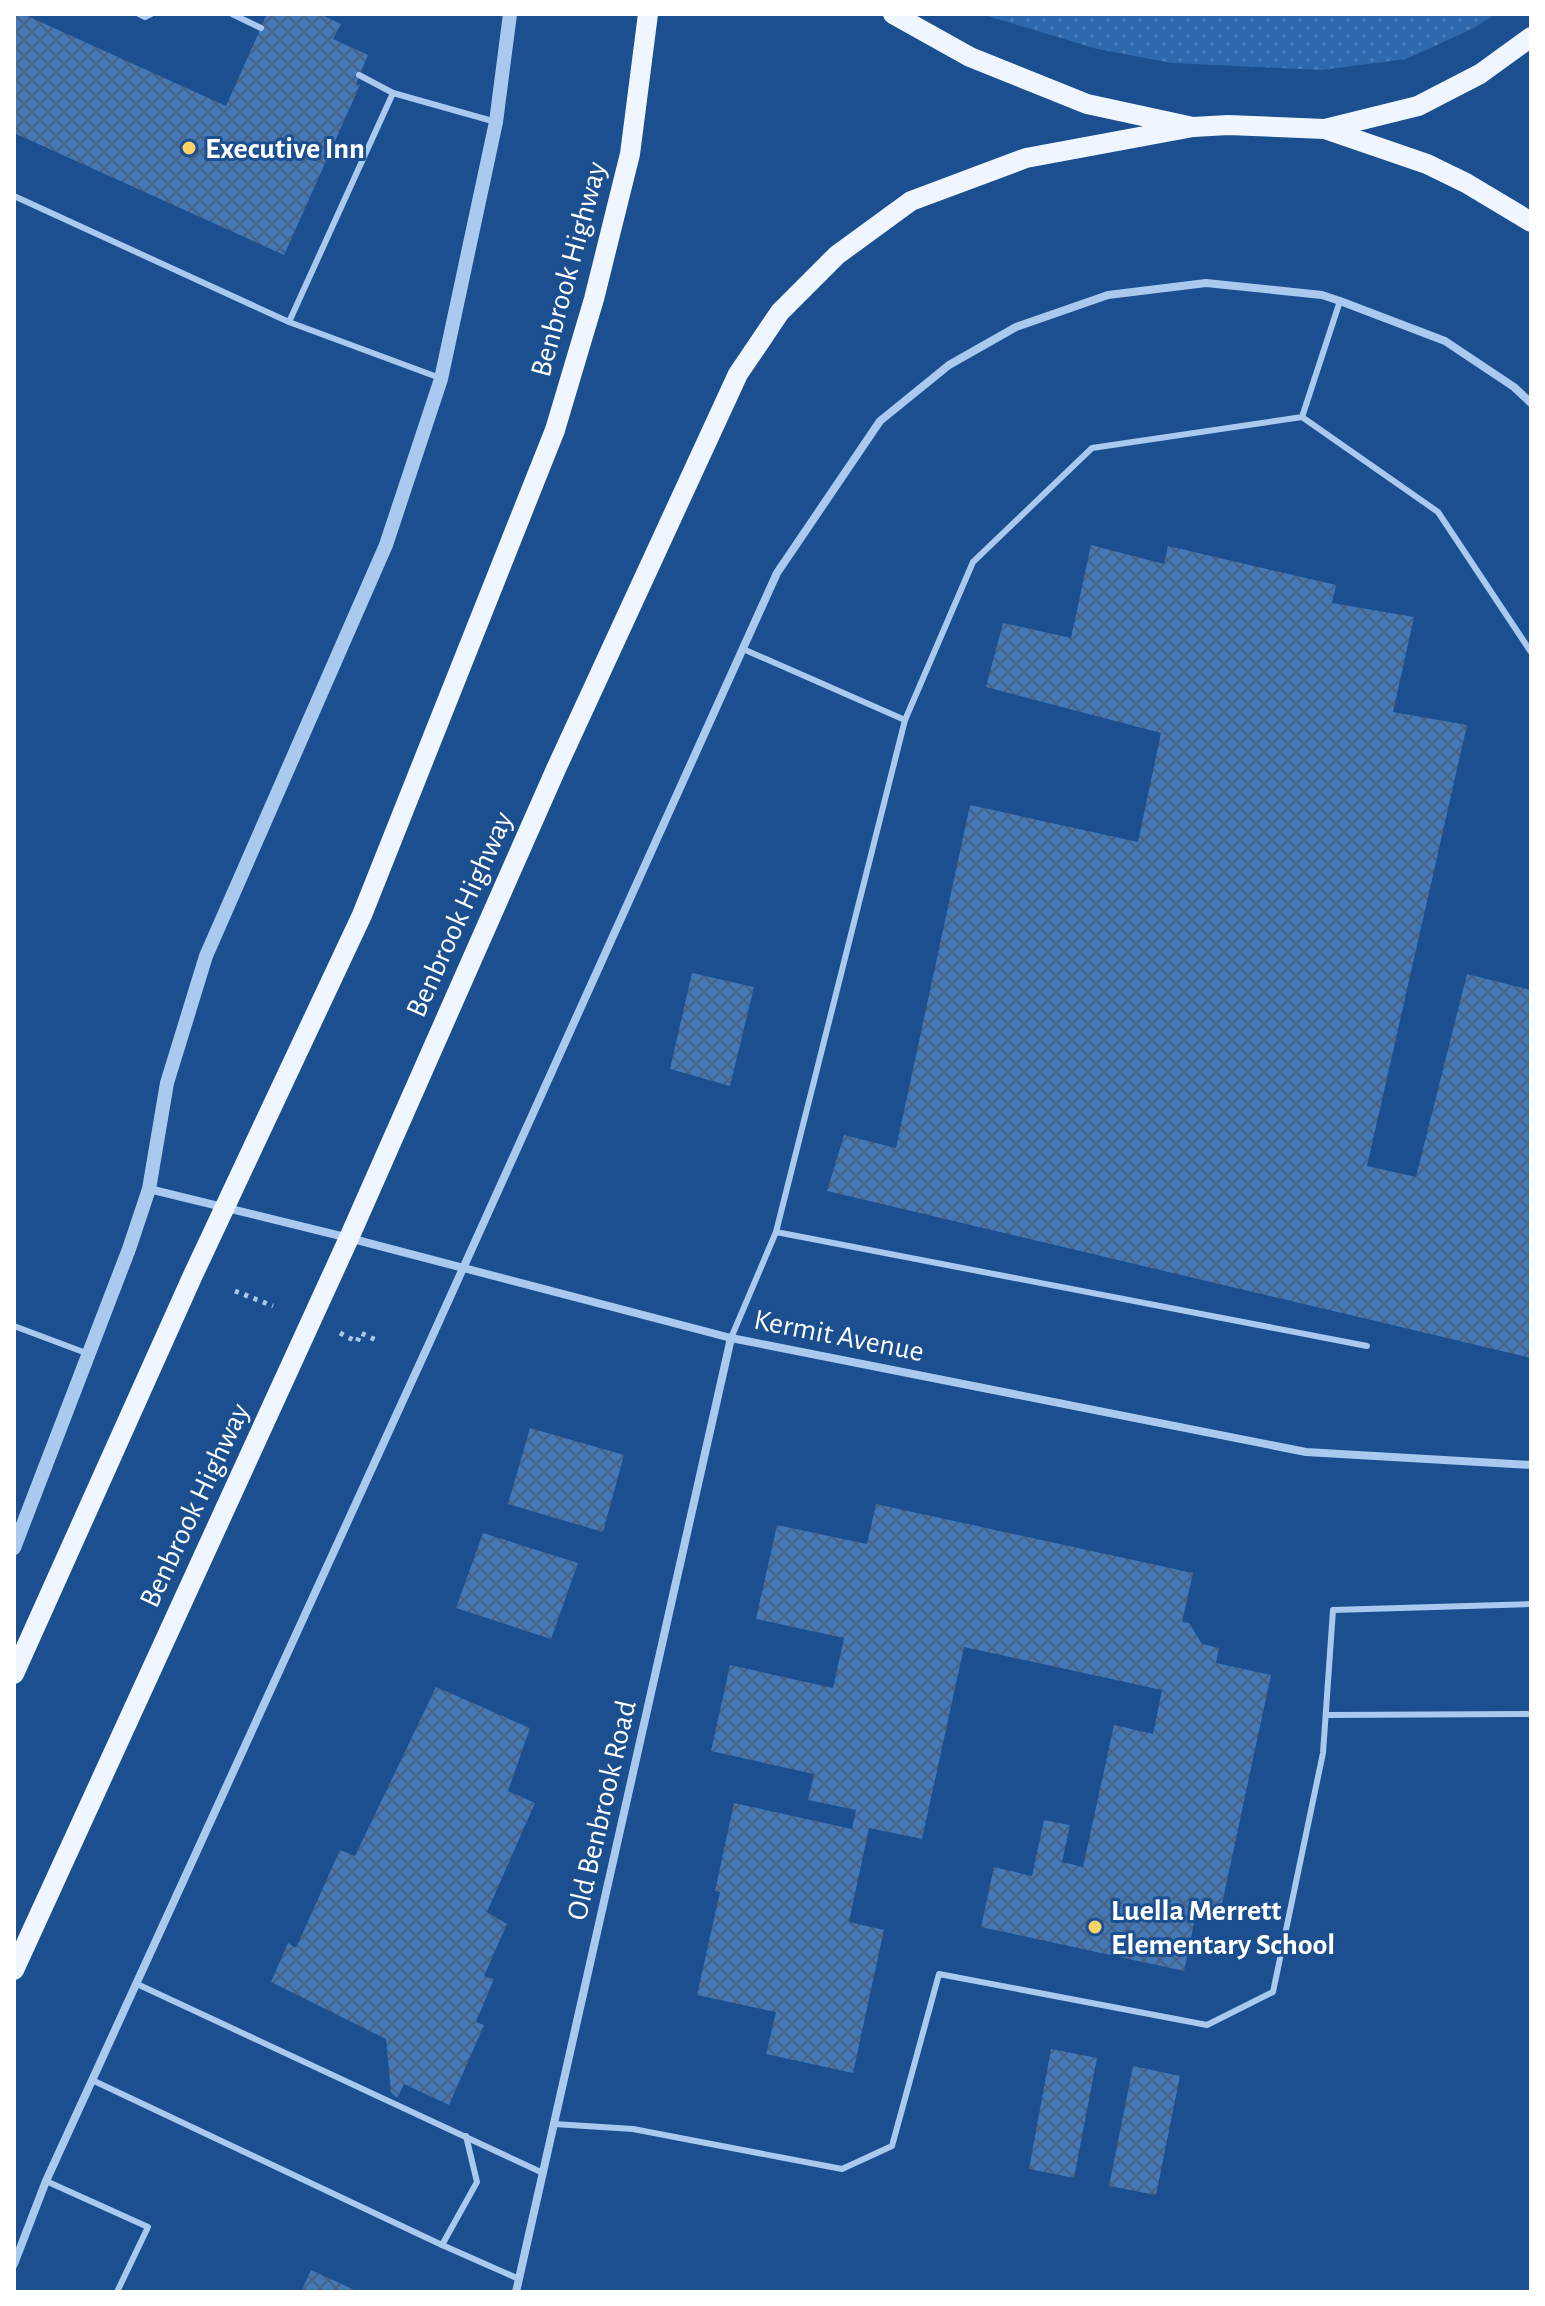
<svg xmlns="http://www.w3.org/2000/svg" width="1545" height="2306" font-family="'Alegreya Sans',sans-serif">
  <defs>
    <pattern id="grass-dots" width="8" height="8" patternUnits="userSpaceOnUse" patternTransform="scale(2)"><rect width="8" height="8" fill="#2e69ad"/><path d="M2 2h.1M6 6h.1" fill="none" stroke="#4d80b9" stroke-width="1.8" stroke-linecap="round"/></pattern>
    <pattern id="building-cross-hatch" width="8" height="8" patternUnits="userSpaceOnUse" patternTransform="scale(2)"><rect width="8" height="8" fill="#4478b7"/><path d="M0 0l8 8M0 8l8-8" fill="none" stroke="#486282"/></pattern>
  </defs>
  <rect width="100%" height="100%" fill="#1b4f8f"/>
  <polygon fill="url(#grass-dots)" points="981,14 1496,14 1472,29 1406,59 1322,70 1172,63 1097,49"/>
  <g fill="url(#building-cross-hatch)">
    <polygon points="14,14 23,14 226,106 267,14 319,14 341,24 333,39 368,55 356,84 360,85 284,255 14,133"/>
    <polygon points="1091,545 1164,564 1168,546 1336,585 1332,603 1414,617 1393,712 1467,725 1367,1166 1416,1177 1467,974 1531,990 1531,1358 827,1191 844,1135 896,1148 970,805 1138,842 1161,733 986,687 1003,623 1071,638"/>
    <polygon points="692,973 754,987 730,1086 670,1069"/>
    <polygon points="530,1428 624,1455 603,1532 508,1504"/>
    <polygon points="876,1504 1193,1573 1182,1622 1189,1623 1202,1644 1219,1648 1216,1663 1271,1675 1219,1918 1196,1914 1184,1971 981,1927 994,1867 1032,1876 1044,1820 1070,1825 1062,1862 1083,1867 1114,1725 1153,1734 1162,1690 964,1647 922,1839 869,1828 849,1922 884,1930 853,2073 766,2054 776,2012 697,1995 720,1892 715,1891 734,1803 852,1829 856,1810 808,1800 814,1774 711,1751 730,1665 833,1688 844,1638 756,1619 777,1525 867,1544"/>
    <polygon points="483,1533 578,1563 551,1639 456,1608"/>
    <polygon points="436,1687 530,1728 508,1791 535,1803 487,1912 507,1924 484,1976 494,1979 476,2022 484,2025 449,2105 404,2084 397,2098 391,2092 386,2039 271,1982 288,1943 296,1948 340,1850 355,1856"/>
    <polygon points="1051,2049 1097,2058 1074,2178 1029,2169"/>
    <polygon points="1133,2066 1180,2076 1156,2195 1109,2186"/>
    <polygon points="311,2270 359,2292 301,2292"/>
  </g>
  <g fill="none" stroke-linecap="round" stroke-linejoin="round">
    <g stroke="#a9c9ee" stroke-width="5" stroke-dasharray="4 6" stroke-linecap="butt">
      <polyline points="235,1291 273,1306"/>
      <polyline points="340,1333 357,1342 361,1333 378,1341"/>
    </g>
    <g stroke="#a9c9ee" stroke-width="6">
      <polyline points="139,14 145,17 151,14"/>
      <polyline points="232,14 261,28"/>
      <polyline points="359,75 393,93"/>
      <polyline points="14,196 289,322"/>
      <polyline points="440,378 289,322 393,93 496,122"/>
      <polyline points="1302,417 1438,512 1531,652"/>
      <polyline points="743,649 905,720 776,1232 1367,1346"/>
      <polyline points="905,720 973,562 1092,448 1302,417 1340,301"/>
      <polyline points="14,1326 86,1353"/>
      <polyline points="731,1338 776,1232"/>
      <polyline points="1326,1715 1531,1714"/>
      <polyline points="137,1984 543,2173"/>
      <polyline points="92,2080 442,2245 519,2279"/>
      <polyline points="554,2124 633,2129 842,2169 892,2146 939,1974 1207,2025 1273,1992 1323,1753 1333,1610 1531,1604"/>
      <polyline points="46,2181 148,2227 117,2292"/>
      <polyline points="442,2245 477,2182 466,2136"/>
    </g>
    <g stroke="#a9c9ee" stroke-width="8">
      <polyline points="149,1189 349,1238 731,1338 1306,1452 1531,1465"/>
      <polyline points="14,2264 46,2181 432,1337 777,573 880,421 949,365 1016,327 1108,295 1206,283 1322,295 1340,301 1445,341 1514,387 1531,403"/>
      <polyline points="516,2292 731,1338"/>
    </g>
    <polyline stroke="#a9c9ee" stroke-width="14" points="14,1548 129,1249 149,1189 167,1083 206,956 386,545 441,379 496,122 510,14"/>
    <g stroke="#f0f6ff" stroke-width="20">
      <polyline points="893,14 970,57 1087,104 1193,127 1228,125 1325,129 1418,106 1480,74 1531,37"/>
      <polyline points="1325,129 1427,164 1466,183 1531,222"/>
      <polyline points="14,1674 193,1275 362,915 555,430 594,299 630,154 648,14"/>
      <polyline points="14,1970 349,1238 556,769 738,374 780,312 837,255 911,201 1026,158 1193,127"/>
    </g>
  </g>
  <g fill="#ffd166" stroke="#1b4f8f" stroke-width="3">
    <circle cx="189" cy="148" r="8"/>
    <circle cx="1095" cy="1927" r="8"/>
  </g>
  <g text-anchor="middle" stroke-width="6" stroke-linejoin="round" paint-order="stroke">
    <g font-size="30" font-weight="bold" fill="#fff" stroke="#1b4f8f" text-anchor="start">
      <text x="205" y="158">Executive Inn</text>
      <text x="1111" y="1920">Luella Merrett<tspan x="1111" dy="34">Elementary School</tspan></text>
    </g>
    <g font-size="30" fill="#fff" stroke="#1b4f8f">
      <text transform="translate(568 269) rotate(-75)" y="10">Benbrook Highway</text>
      <text transform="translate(459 914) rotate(-66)" y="10">Benbrook Highway</text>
      <text transform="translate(839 1335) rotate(11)" y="10">Kermit Avenue</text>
      <text transform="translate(194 1505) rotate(-65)" y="10">Benbrook Highway</text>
      <text transform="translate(601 1810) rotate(-77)" y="10">Old Benbrook Road</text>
    </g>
  </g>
  <rect width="1545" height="2306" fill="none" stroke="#ffffff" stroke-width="32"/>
</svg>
